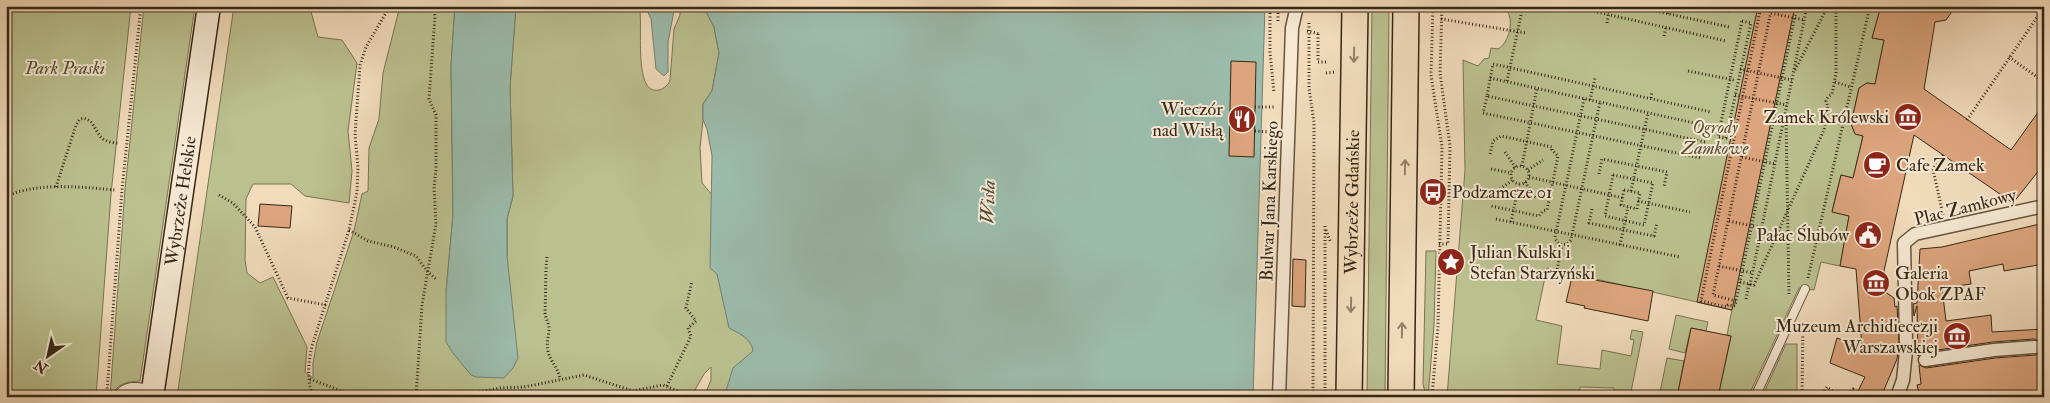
<svg xmlns="http://www.w3.org/2000/svg" width="2050" height="403" font-family="'IM FELL Double Pica',serif">
  <rect width="100%" height="100%" fill="#f1dbbb"/>
  <filter id="stains"><feTurbulence type="fractalNoise" baseFrequency=".004" numOctaves="4"/><feColorMatrix values="0 0 0 0 .2 0 0 0 0 .09 0 0 0 0 .02 0 0 0 .5 -.17"/></filter>
  <radialGradient id="worn" r=".72"><stop offset=".6" stop-color="#630" stop-opacity="0"/><stop offset="1" stop-color="#630" stop-opacity=".3"/></radialGradient>
  <g fill="#bbc08f" stroke="#787452">
    <polygon points="6,6 131,6 111,194 96,397 6,397"/>
    <path d="M144,6H195L140,381C128,382 117,382 112,397H110L125,189Z"/>
    <path d="M234,6H334L330,11L310,8L318,37L342,40L357,63L348,131L352,171L349,203L305,196L291,184H253L246,199L245,260L247,273L260,283L273,277L307,347L305,372L313,378V363L317,342L354,231L362,194L368,191L369,148L379,119L383,73L400,6H455L451,66L453,215L446,292L507,256V219L513,196L510,87L516,6H639C644,21 632,96 659,90C664,89 669,84 670,80L674,29L680,15V6H703L714,27L719,53L712,91L703,104V120L700,147L702,183L713,196L712,216L765,338L731,397H704L711,380V367L704,374L691,397H177Z"/>
    <polygon points="1372,6 1389,6 1385,397 1367,397"/>
    <path d="M1501,6H1881L1872,38L1884,40L1875,84L1867,83L1859,88L1851,124L1855,133L1863,136L1853,178L1841,175L1832,211L1849,216L1840,266L1821,262L1814,290L1799,288L1748,397H1718L1731,336L1727,335L1732,310L1547,268L1536,320L1562,326L1557,364L1600,369L1602,350L1631,356L1634,340L1630,339L1632,330L1643,332L1630,397H1614V388L1580,387L1579,397H1447L1465,170L1463,60L1478,66L1484,59L1489,58L1491,48L1498,49C1508,44 1513,24 1509,15C1508,10 1504,8 1501,6Z"/>
    <polygon points="1426,251 1436,251 1434,325 1428,397 1426,396 1423,384"/>
    <polygon points="1676,315 1708,322 1706,331 1691,328 1685,353 1669,349"/>
    <polygon points="1786,344 1797,344 1797,397 1762,397"/>
    <polygon points="1667,358 1684,361 1677,397 1659,397"/>
  </g>
  <g fill="#9bbbab" stroke="#73806f">
    <polygon points="455,6 516,6 510,87 513,196 507,219 507,256 518,358 513,368 504,378 476,377 471,375 453,353 446,342 446,292 453,215 451,66"/>
    <polygon points="645,6 675,6 668,42 668,72 664,76 656,69 651,19"/>
    <path d="M703,6H1265L1253,397H724L733,368L753,351C751,338 740,334 729,328L717,274L710,268L712,156L707,129L703,120V104L712,91L719,53L714,27Z"/>
  </g>
  <g fill="#dda57d" stroke="#362715">
    <polygon points="1758,6 1795,6 1732,310 1697,302"/>
    <polygon points="1881,6 1956,6 1946,20 1935,22 1924,89 2011,150 2044,104 2044,164 2013,203 1914,135 1884,271 1884,291 1894,298 1895,307 1897,306 1899,346 1897,359 1881,397 1855,397 1865,377 1830,363 1837,338 1862,347 1856,269 1840,266 1849,216 1832,212 1841,175 1853,178 1863,136 1855,134 1851,124 1859,88 1867,83 1875,84 1884,40 1872,38"/>
    <polygon points="1231,61 1256,62 1254,157 1229,156"/>
    <polygon points="260,204 292,206 290,228 258,226"/>
    <polygon points="2044,223 2044,264 2004,271 2003,264 1969,271 1971,284 1942,288 1946,321 1991,315 1992,332 2044,329 2044,397 1920,397 1917,385 1921,384 1919,365 1926,368 1995,358 2036,355 2040,353 2043,347 2041,342 2034,339 1993,342 1924,352 1918,356 1917,306 1914,316 1913,304 1917,303 1920,249 1942,247"/>
    <polygon points="1293,259 1306,260 1305,307 1292,306"/>
    <polygon points="1573,273 1591,277 1590,279 1653,291 1648,321 1584,308 1585,306 1566,302"/>
    <polygon points="1691,328 1731,336 1718,397 1677,397"/>
  </g>
  <g fill="none" stroke-linecap="round" stroke-linejoin="round">
    <g stroke="#65543e" stroke-width="10">
      <g id="service">
        <path d="M117,397C125,383 138,387 151,389"/>
        <polyline points="1755,397 1805,289"/>
      </g>
    </g>
    <g stroke="#65543e" stroke-width="15">
      <g id="pedestrian">
        <polyline points="1906,342 1904,243 1915,234 2044,206"/>
        <polyline points="1925,360 1994,350 2035,347"/>
        <polyline points="1279,397 1292,28 1297,6"/>
        <polyline points="1897,397 1903,380 1906,351"/>
      </g>
    </g>
    <g stroke="#362715" stroke-width="25">
      <g id="secondary">
        <path id="s1" d="M152,397L209,6"/>
      </g>
    </g>
    <g stroke="#362715" stroke-width="28">
      <g id="primary">
        <path id="s2" d="M1349,397L1355,6"/>
        <polyline points="1401,397 1406,6"/>
      </g>
    </g>
    <g stroke="#362715" stroke-width="3" stroke-dasharray="1 2.5" stroke-linecap="butt">
      <polyline points="1270,6 1270,52 1274,93"/>
      <polyline points="1278,6 1278,23"/>
      <polyline points="1570,6 1726,41"/>
      <polyline points="1632,6 1729,27"/>
      <polyline points="1705,6 1732,12"/>
      <polyline points="1761,6 1701,301 1727,307 1728,305 1735,306 1797,6"/>
      <polyline points="1771,13 1804,20"/>
      <polyline points="1668,14 1670,6"/>
      <polyline points="1441,19 1526,33"/>
      <polygon points="1742,21 1751,23 1726,138 1718,137"/>
      <polyline points="1309,23 1309,88 1314,123 1313,397"/>
      <polyline points="1607,23 1610,6"/>
      <polyline points="1307,31 1320,34"/>
      <polyline points="1318,34 1318,62 1326,62"/>
      <polyline points="1664,36 1666,27"/>
      <polyline points="2009,57 2044,82"/>
      <polyline points="1740,69 1792,80"/>
      <polyline points="1795,70 1828,6"/>
      <polyline points="1688,71 1734,80"/>
      <polyline points="1326,73 1336,72"/>
      <polyline points="1490,78 1708,126"/>
      <polyline points="1507,81 1523,6"/>
      <polyline points="1835,82 1851,87"/>
      <polyline points="1735,95 1787,105"/>
      <polyline points="1487,96 1483,113 1701,158"/>
      <polyline points="1651,98 1652,91"/>
      <path d="M1584,99L1555,237C1557,246 1566,247 1571,240L1600,102"/>
      <polyline points="1590,100 1595,78"/>
      <polyline points="1255,107 1274,107"/>
      <polyline points="1786,118 1789,296"/>
      <polyline points="1967,120 2044,7"/>
      <polyline points="1825,121 1843,124"/>
      <polyline points="1705,142 1487,96 1493,64 1711,112"/>
      <polyline points="1505,152 1516,168"/>
      <polyline points="1490,154 1493,141 1501,136 1552,147 1552,150 1558,156 1547,210 1543,211 1539,216 1491,206"/>
      <polyline points="1943,155 1933,169 1943,215"/>
      <polyline points="1742,157 1775,164"/>
      <polyline points="1522,166 1537,88"/>
      <circle cx="1520" cy="175" r="9"/>
      <polyline points="1491,169 1512,173"/>
      <polyline points="1528,170 1543,160"/>
      <polyline points="1599,174 1602,159 1667,172 1664,187"/>
      <polygon points="1613,175 1653,183 1644,225 1605,216"/>
      <polyline points="1529,177 1623,198"/>
      <polyline points="1525,182 1536,199"/>
      <path d="M56,187L76,125L80,119C94,116 94,132 103,139C108,142 114,143 119,143"/>
      <polygon points="1624,190 1640,193 1637,209 1621,205"/>
      <polyline points="1497,191 1513,180"/>
      <polyline points="1631,191 1648,113"/>
      <polyline points="219,195 233,203 255,227 288,298 326,305"/>
      <path d="M6,196C40,182 80,187 115,190"/>
      <polyline points="1638,201 1690,212"/>
      <polyline points="1592,209 1589,223 1654,236 1657,223"/>
      <polyline points="1496,219 1680,257"/>
      <polyline points="1729,221 1762,228"/>
      <polyline points="1511,222 1519,184"/>
      <polyline points="1325,226 1325,397"/>
      <polyline points="349,230 368,241 394,247 416,256 427,271 437,280"/>
      <polyline points="1326,230 1331,243"/>
      <polyline points="1439,244 1448,244 1450,146 1440,73 1442,6"/>
      <polyline points="1620,245 1628,207"/>
      <path d="M547,257C545,276 546,294 545,312C545,318 549,323 549,328C549,336 546,343 548,351C550,362 558,366 560,380"/>
      <polyline points="1719,266 1753,273"/>
      <polyline points="1556,276 1562,245"/>
      <polyline points="1808,278 1870,6"/>
      <polyline points="1740,282 1754,285 1824,130 1828,107 1826,101 1828,97 1832,94 1836,73 1836,6"/>
      <polyline points="1750,285 1807,6"/>
      <polyline points="1746,299 1749,284"/>
      <polyline points="1736,301 1713,295 1772,6"/>
      <polyline points="310,379 357,397"/>
      <polyline points="667,386 691,336 688,328 696,321 686,308 692,281"/>
      <polyline points="107,392 122,190 141,6"/>
      <polyline points="1803,394 1813,397"/>
      <path d="M313,397C307,381 308,363 312,346L349,230L357,192L358,167L355,135L360,65L366,47L390,6"/>
      <polyline points="416,397 422,305 436,224 434,187 436,170 436,115 429,99 435,16 433,6"/>
      <polyline points="420,397 468,394 500,388 524,387 584,375 633,391 663,385 691,397"/>
      <polyline points="1432,397 1438,326 1442,147 1431,75 1433,6"/>
      <polyline points="1802,397 1803,322"/>
      <polyline points="1821,397 1827,387 1841,397"/>
      <polyline points="1846,397 1853,389 1857,393"/>
    </g>
    <use href="#service" stroke="#f6e8d3" stroke-width="8"/>
    <use href="#pedestrian" stroke="#f6e8d3" stroke-width="12"/>
    <use href="#secondary" stroke="#f6e8d3" stroke-width="22"/>
    <use href="#primary" stroke="#f1dbbb" stroke-width="25"/>
    <polyline stroke="#362715" stroke-width="3" stroke-dasharray="1 2.5" stroke-linecap="butt" points="1255,131 1285,133"/>
  </g>
  <defs><path id="oneway-shaft" d="M-6 0H5M1.5-3L5.5 0L1.5 3" fill="none" stroke-width="1.6" stroke-linecap="round" stroke-linejoin="round" transform="scale(1.25)"/></defs>
  <g stroke="#948168">
    <use href="#oneway-shaft" transform="translate(1354 55) rotate(91)"/>
    <use href="#oneway-shaft" transform="translate(1405 167) rotate(-89)"/>
    <use href="#oneway-shaft" transform="translate(1351 305) rotate(91)"/>
    <use href="#oneway-shaft" transform="translate(1402 330) rotate(-89)"/>
  </g>
  <defs>
    <g id="museum-disc" transform="scale(1.4375)"><circle r="9.5" fill="#8f2418" stroke="#f6e8d3"/><path d="M0-6L6-3V-2H-6V-3ZM-5-1h2V3h-2ZM-1-1h2V3h-2ZM3-1h2V3H3ZM-6 4H6V6H-6Z" fill="#fff"/></g>
    <g id="restaurant-disc" transform="scale(1.4375)"><circle r="9.5" fill="#8f2418" stroke="#f6e8d3"/><path d="M-5-6h1v4h1v-4h1v4h1v-4h1v5L-1.5 .5V6h-2V.5L-5-1ZM5-6V6H3V1.5H1.5Q1.5-4 5-6Z" fill="#fff"/></g>
    <g id="cafe-disc" transform="scale(1.4375)"><circle r="9.5" fill="#8f2418" stroke="#f6e8d3"/><path d="M-5.5-4.5H6V0H3Q3 3.5 0 3.5H-2.5Q-5.5 3.5-5.5 0ZM3-3.2v2h1.7v-2ZM-6 4.5H4V6H-6Z" fill="#fff"/></g>
    <g id="bus-disc" transform="scale(1.4375)"><circle r="9.5" fill="#8f2418" stroke="#f6e8d3"/><path d="M-5-6H5V4H4V6H2V4H-2V6H-4V4H-5ZM-3.5-4V0h7V-4ZM-3.5 1.2v1.5H-2V1.2ZM2 1.2v1.5H3.5V1.2Z" fill="#fff"/></g>
    <g id="civic-disc" transform="scale(1.4375)"><circle r="9.5" fill="#8f2418" stroke="#f6e8d3"/><path d="M-.6-6.5H3V-4.5H.6V-3L4-1V1h2V6H-6V1h2V-1L-.6-3ZM-1.2 2.5V6h2.4V2.5Z" fill="#fff"/></g>
    <g id="sight-disc" transform="scale(1.4375)"><circle r="9.5" fill="#8f2418" stroke="#f6e8d3"/><path d="M0-6L1.8-2.2L6-1.7L2.9 1.2L3.7 5.4L0 3.3L-3.7 5.4L-2.9 1.2L-6-1.7L-1.8-2.2Z" fill="#fff"/></g>
  </defs>
  <g fill-rule="evenodd">
    <use href="#museum-disc" x="1908" y="117"/>
    <use href="#restaurant-disc" x="1242" y="119"/>
    <use href="#cafe-disc" x="1877" y="165"/>
    <use href="#bus-disc" x="1433" y="192"/>
    <use href="#civic-disc" x="1868" y="235"/>
    <use href="#sight-disc" x="1451" y="262"/>
    <use href="#museum-disc" x="1876" y="283"/>
    <use href="#museum-disc" x="1957" y="336"/>
  </g>
  <g text-anchor="middle" stroke-width="4" stroke-linejoin="round" paint-order="stroke">
    <g font-size="18" font-style="italic" fill="#574d34" stroke="#f6e8d3">
      <text x="65" y="74">Park Praski</text>
      <text x="1715" y="133">Ogrody<tspan x="1715" dy="21">Zamkowe</tspan></text>
    </g>
    <g font-size="18" fill="#362715" stroke="#f6e8d3" text-anchor="end">
      <text x="1223" y="115">Wieczór<tspan x="1223" dy="21">nad Wisłą</tspan></text>
      <text x="1889" y="123">Zamek Królewski</text>
      <text x="1896" y="171" text-anchor="start">Cafe Zamek</text>
      <text x="1452" y="198" text-anchor="start">Podzamcze 01</text>
      <text x="1849" y="241">Pałac Ślubów</text>
      <text x="1470" y="258" text-anchor="start">Julian Kulski i<tspan x="1470" dy="21">Stefan Starzyński</tspan></text>
      <text x="1895" y="279" text-anchor="start">Galeria<tspan x="1895" dy="21">Obok ZPAF</tspan></text>
      <text x="1938" y="332">Muzeum Archidiecezji<tspan x="1938" dy="21">Warszawskiej</tspan></text>
    </g>
    <g font-size="18" fill="#362715" stroke="#f6e8d3">
      <text transform="translate(1269 201) rotate(-88)" y="6">Bulwar Jana Karskiego</text>
      <text dy="6" stroke="none"><textPath href="#s1" startOffset="198">Wybrzeże Helskie</textPath></text>
      <text dy="6" stroke="none"><textPath href="#s2" startOffset="195">Wybrzeże Gdańskie</textPath></text>
      <text transform="translate(1965 207) rotate(-14)" y="6">Plac Zamkowy</text>
    </g>
    <g font-size="19" font-style="italic" fill="#4f4c3a" stroke="#f6e8d3">
      <text transform="translate(987 202) rotate(-88)" y="7">Wisła</text>
    </g>
  </g>
  <rect width="2050" height="403" fill="none" stroke="#f1dbbb" stroke-width="25"/>
  <rect x="8" y="8" width="2035" height="388" fill="none" stroke="#362715" stroke-width="2.5"/>
  <rect x="12" y="12" width="2025" height="378" fill="none" stroke="#362715"/>
  <g transform="translate(48 356) rotate(214)" stroke="#f6e8d3" stroke-width="4" paint-order="stroke">
  <path d="M0-4L9 19L0 12L-9 19Z" fill="#362715"/>
  <text y="-8" font-size="14" font-weight="bold" text-anchor="middle" fill="#362715">N</text>
  </g>
  <rect width="100%" height="100%" filter="url(#stains)"/>
  <rect width="100%" height="100%" fill="url(#worn)"/>
</svg>
